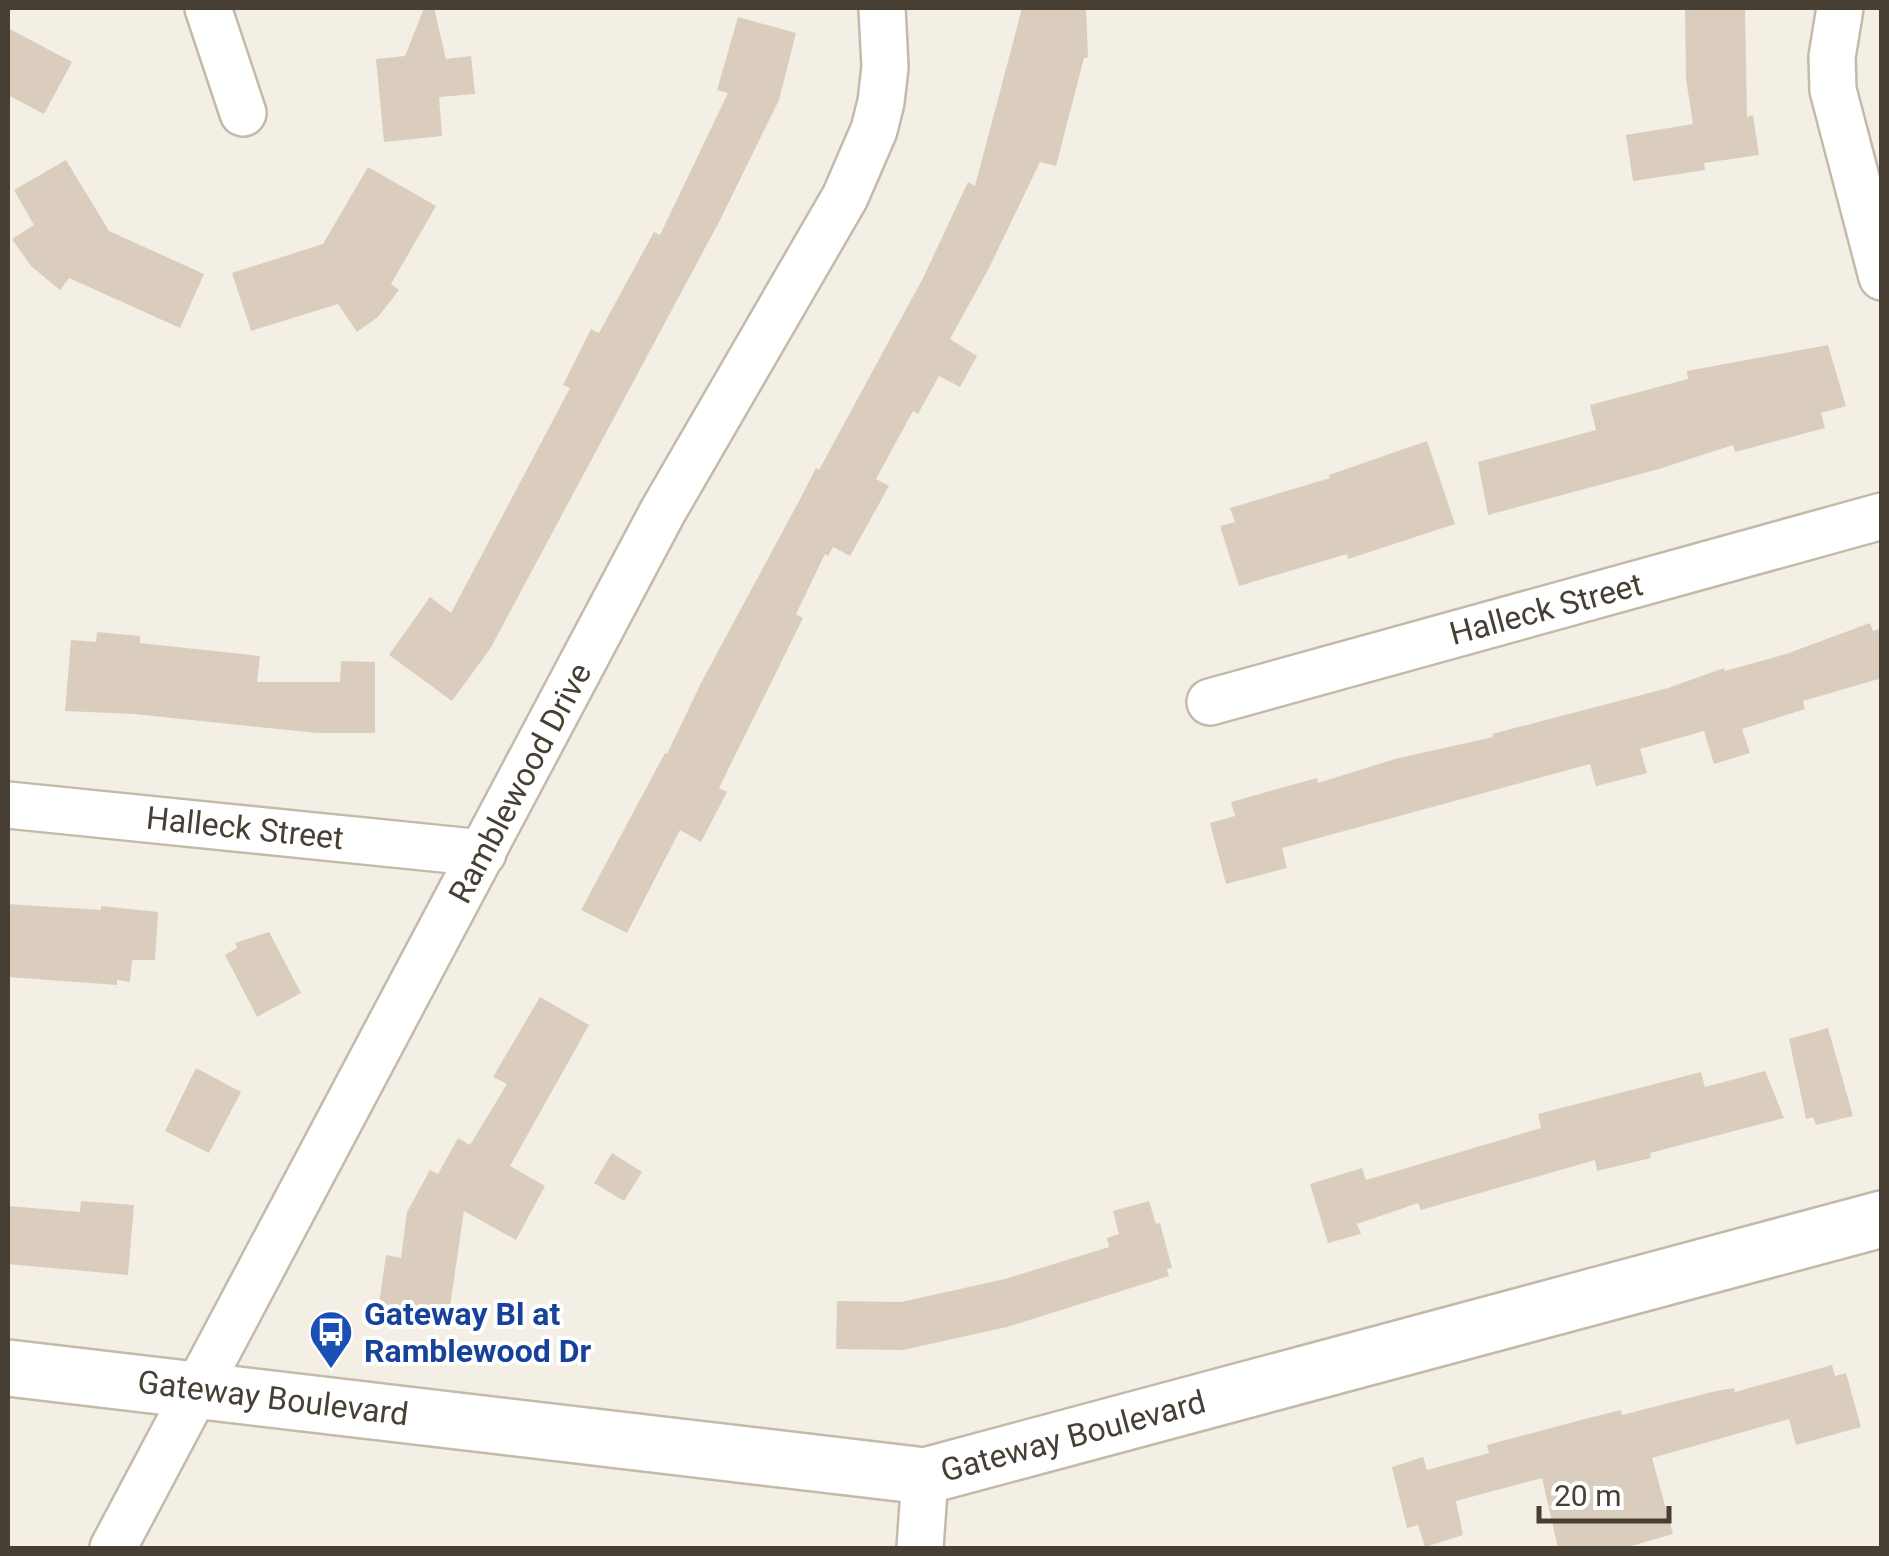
<svg xmlns="http://www.w3.org/2000/svg" width="1889" height="1556" font-family="Roboto,sans-serif">
  <rect width="100%" height="100%" fill="#f4efe5"/>
  <g fill="#dacdbd">
    <polygon points="424,8 434,8 446,59 471,56 475,94 439,97 442,136 384,142 376,59 405,56"/>
    <polygon points="1022,8 1086,8 1088,57 1084,58 1056,166 1040,162 988,270 950,339 977,356 960,387 939,376 918,414 913,411 876,479 889,486 850,556 833,547 828,556 825,554 796,614 803,618 719,788 727,792 701,842 680,830 627,933 581,910 665,753 667,754 702,681 798,503 816,468 819,470 923,278 968,182 975,186"/>
    <polygon points="1685,8 1745,8 1747,117 1753,115 1759,155 1704,163 1705,170 1633,181 1626,135 1693,124 1686,79"/>
    <polygon points="738,17 796,33 779,100 719,222 490,649 452,701 389,655 430,597 451,613 570,388 563,385 591,329 599,333 654,232 660,235 728,93 717,90"/>
    <polygon points="8,28 72,62 44,114 8,95"/>
    <polygon points="66,160 109,231 204,274 180,328 69,278 60,290 31,266 12,239 34,225 14,190"/>
    <polygon points="368,167 436,206 391,284 399,290 378,317 357,332 338,304 251,331 232,273 323,244"/>
    <polygon points="1828,345 1846,406 1821,413 1825,428 1735,452 1733,445 1659,469 1488,515 1478,462 1596,430 1590,405 1688,379 1687,371"/>
    <polygon points="1427,441 1455,524 1348,559 1347,554 1239,586 1220,526 1235,522 1230,508 1330,478 1329,475"/>
    <polygon points="1870,623 1873,631 1882,628 1882,678 1803,701 1805,709 1742,729 1750,753 1714,764 1704,731 1640,749 1647,773 1596,786 1590,764 1282,848 1287,868 1226,884 1210,823 1235,816 1231,802 1317,778 1318,783 1395,759 1493,737 1492,734 1668,688 1724,668 1725,671 1786,654"/>
    <polygon points="97,632 140,636 140,643 260,656 257,682 340,682 341,661 375,662 375,733 317,733 134,714 65,711 71,640 96,642"/>
    <polygon points="8,904 101,910 101,906 158,912 155,960 132,960 130,982 117,980 117,985 8,977"/>
    <polygon points="269,932 301,993 257,1017 225,955 237,948 235,943"/>
    <polygon points="540,997 589,1025 510,1166 545,1186 516,1240 464,1211 449,1313 379,1304 386,1255 401,1258 407,1212 430,1170 438,1174 458,1138 470,1145 507,1084 493,1077"/>
    <polygon points="1828,1028 1853,1116 1816,1125 1813,1117 1806,1119 1789,1039"/>
    <polygon points="196,1068 241,1092 209,1153 165,1131"/>
    <polygon points="1765,1071 1784,1118 1650,1153 1651,1158 1597,1171 1595,1160 1421,1210 1418,1203 1357,1224 1361,1234 1328,1243 1310,1184 1362,1168 1366,1180 1541,1128 1538,1114 1701,1072 1705,1087"/>
    <polygon points="612,1153 642,1172 624,1201 594,1183"/>
    <polygon points="81,1201 134,1205 128,1275 8,1264 8,1206 80,1212"/>
    <polygon points="1149,1201 1156,1224 1160,1223 1172,1268 1167,1269 1169,1276 1007,1327 903,1350 836,1349 837,1301 901,1302 1005,1279 1109,1247 1107,1238 1119,1234 1113,1211"/>
    <polygon points="1832,1365 1835,1376 1846,1373 1861,1427 1796,1445 1789,1419 1652,1458 1673,1534 1624,1548 1558,1548 1542,1478 1456,1501 1463,1535 1425,1547 1418,1525 1407,1528 1392,1467 1423,1457 1427,1470 1489,1453 1487,1445 1581,1420 1621,1410 1622,1415 1716,1391 1734,1388 1735,1392"/>
  </g>
  <g fill="none" stroke-linecap="round" stroke-linejoin="round">
    <g stroke="#c3baaa" stroke-width="50">
      <g id="minor">
        <polyline points="208,8 243,113"/>
        <polyline points="1840,8 1832,57 1833,90 1882,277"/>
        <polyline points="1210,702 1882,516"/>
        <polyline points="8,805 483,853"/>
        <polyline points="113,1548 663,511 845,197 874,130 881,102 885,67 882,8"/>
        <polyline points="920,1548 925,1476"/>
      </g>
    </g>
    <g stroke="#c3baaa" stroke-width="60">
      <polyline id="tertiary" points="8,1368 925,1476 1882,1219"/>
    </g>
    <use href="#minor" stroke="#fff" stroke-width="45"/>
    <use href="#tertiary" stroke="#fff" stroke-width="55"/>
  </g>
  <defs>
    <g id="bus-pin" transform="scale(2.25)"><path d="M0 17L-7.5 6A9.5 9.5 0 1 1 7.5 6Z" fill="#1a4fb4" stroke="#fff"/><path d="M-5-6H5V4H4V6H2V4H-2V6H-4V4H-5ZM-3.5-4V0h7V-4ZM-3.5 1.2v1.5H-2V1.2ZM2 1.2v1.5H3.5V1.2Z" fill="#fff"/></g>
  </defs>
  <g fill-rule="evenodd">
    <use href="#bus-pin" x="331" y="1332"/>
  </g>
  <g text-anchor="middle" stroke-width="8" stroke-linejoin="round" paint-order="stroke">
    <g font-size="32" fill="#473f34" stroke="#fff">
      <text transform="translate(1546 609) rotate(-15)" y="11">Halleck Street</text>
      <text transform="translate(520 783) rotate(-62)" y="11">Ramblewood Drive</text>
      <text transform="translate(245 828) rotate(6)" y="11">Halleck Street</text>
      <text transform="translate(273 1398) rotate(7)" y="11">Gateway Boulevard</text>
      <text transform="translate(1073 1436) rotate(-15)" y="11">Gateway Boulevard</text>
    </g>
    <g font-size="32" font-weight="bold" fill="#164399" stroke="#fff" text-anchor="start">
      <text x="364" y="1325">Gateway Bl at<tspan x="364" dy="37">Ramblewood Dr</tspan></text>
    </g>
  </g>
  <rect width="1889" height="1556" fill="none" stroke="#473f34" stroke-width="20"/>
  <path d="M1539 1506v15h130v-15" fill="none" stroke="#473f34" stroke-width="5"/>
  <text x="1554" y="1506" font-size="30" fill="#473f34" stroke="#ffffff" stroke-width="8" paint-order="stroke">20 m</text>
</svg>
